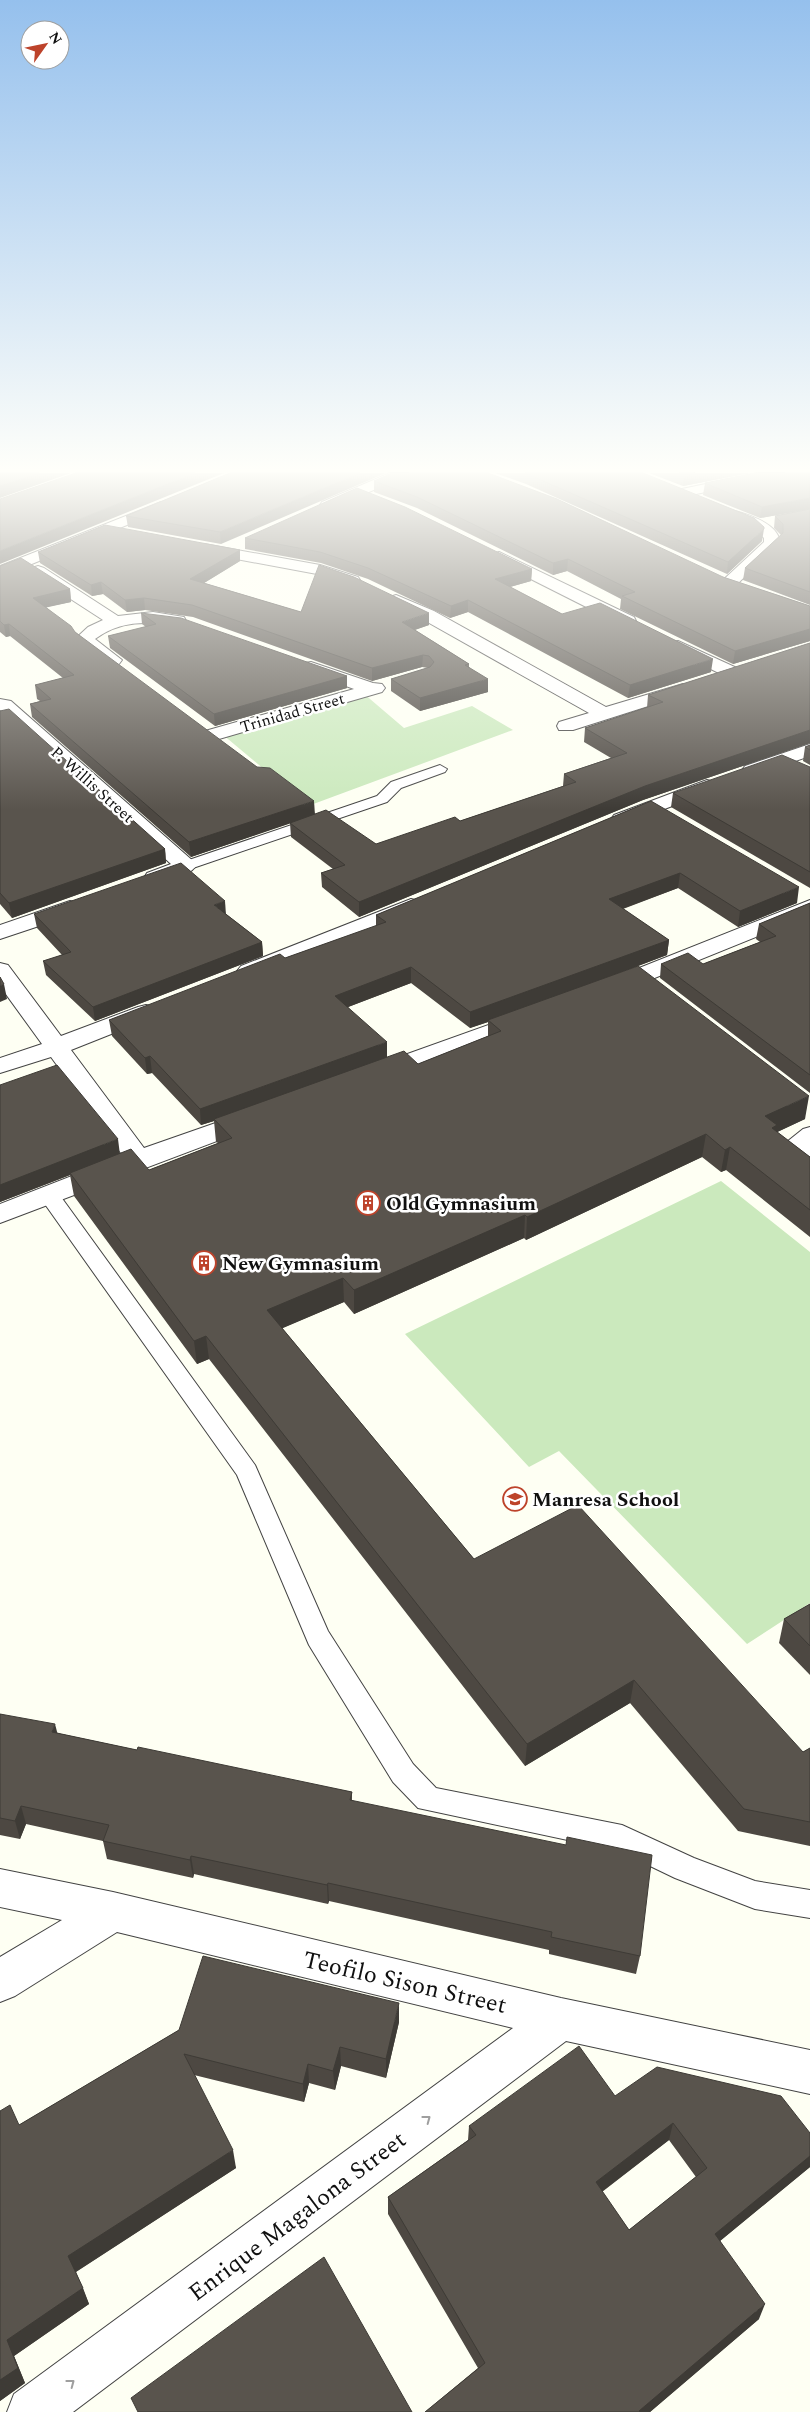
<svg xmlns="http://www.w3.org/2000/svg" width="810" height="2412" font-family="Spectral,serif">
  <rect width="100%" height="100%" fill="#fefff3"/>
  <g fill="#cbe9bd">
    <polygon points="363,693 404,728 472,706 513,730 308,806 222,734"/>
    <polygon points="721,1181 810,1252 810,1603 747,1644 559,1451 529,1467 405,1334"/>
  </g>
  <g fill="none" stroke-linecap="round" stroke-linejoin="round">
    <g stroke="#434343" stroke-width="2">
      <g id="service">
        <polygon points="440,765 447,769 445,772 401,788 387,802 190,869 185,871 177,866 180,863 377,796 391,782"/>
        <polygon points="810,1127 810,1157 803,1155 788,1141 803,1129"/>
        <polygon points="49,1189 56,1190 255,1465 328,1631 413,1764 436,1788 622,1825 694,1858 755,1881 810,1890 810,1918 755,1909 675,1878 619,1851 418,1808 393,1782 309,1645 237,1475 42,1200 39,1195 42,1190"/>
      </g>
    </g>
    <g stroke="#434343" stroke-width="2">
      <g id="minor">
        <polygon points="390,473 408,473 406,476 332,508 322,508 320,505 322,502"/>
        <polygon points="758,473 784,473 777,477 682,497 675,493 682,489"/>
        <polygon points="161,502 166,503 168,506 166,509 0,577 0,566"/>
        <path d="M731,510C747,514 779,523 780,543L734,587H722L720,584L722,581L764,542V538L754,528L726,517L724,514L726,511Z"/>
        <polygon points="204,544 320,565 358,577 360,580 358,583 352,585 317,574 199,552 196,549"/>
        <polygon points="499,552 634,617 636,621 634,625 622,625 493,560 491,557 493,554"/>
        <path d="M38,566L44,568L118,616L153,612L184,617L186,621L184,625L178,626C148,621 120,620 95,639L122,660L119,664H107L75,639L88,627L103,620L32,574L30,571L32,568Z"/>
        <polygon points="396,595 434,611 606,707 683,684 689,685 692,689 689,693 573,730 559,730 557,726 559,722 589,713 422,619 390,603 388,600 390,597"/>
        <polygon points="678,641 739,669 742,673 739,677 727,677 672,650 669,646 672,642"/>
        <polygon points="311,662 373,683 382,684 385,688 382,692 219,739 205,739 203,735 205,731 354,689 305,671 302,667 305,663"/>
        <path d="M0,699L11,701L193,861L196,866C188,877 160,886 147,883L144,878L147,873L171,864L0,710Z"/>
        <polygon points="810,744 810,756 752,776 745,774 742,770 745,766"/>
        <polygon points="707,780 714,782 717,786 714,790 628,823 621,825 614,823 611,819 614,815"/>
        <polygon points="411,899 419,901 422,906 419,911 257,976 249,978 241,976 237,971 241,966"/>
        <polygon points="810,900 810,915 620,992 612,994 604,992 600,987 604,982"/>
        <polygon points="70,901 78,903 81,908 78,913 0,939 0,925"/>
        <polygon points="0,963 8,965 61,1036 138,1007 146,1005 154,1007 158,1012 154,1017 71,1050 144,1148 250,1111 259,1113 263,1119 259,1125 0,1223 0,1204 123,1156 51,1057 0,1073 0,1058 42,1044 0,986"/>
        <polygon points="522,1013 531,1015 534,1020 531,1025 389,1077 380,1080 371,1077 367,1072 371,1067"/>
        <polygon points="0,1869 113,1892 561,1998 810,2050 810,2094 566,2041 73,2412 7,2412 14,2394 513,2028 117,1932 15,1996 0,2002 0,1957 62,1920 0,1907"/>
      </g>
    </g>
    <use href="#service" fill="#fff" fill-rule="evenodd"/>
    <use href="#minor" fill="#fff" fill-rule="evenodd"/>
  </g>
  <g fill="#4d4842" fill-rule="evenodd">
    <polygon points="230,473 221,544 128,527 126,516"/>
    <polygon points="495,473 643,473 762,541 727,574 526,484"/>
    <polygon points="649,473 750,473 683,486"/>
    <polygon points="374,481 723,577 810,606 810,641 733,664 620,609 621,599 567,571 553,575 417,508 374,492"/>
    <polygon points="705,483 810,509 760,518 703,495"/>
    <polygon points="810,509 810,605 743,580 745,568 781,535 774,528 775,516"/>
    <polygon points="245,538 532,569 531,581 510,587 562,614 711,672 628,698 468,612 450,618 368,579 321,563 245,549"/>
    <polygon points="240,550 240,561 204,583 301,612 429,625 415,630 469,664 469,667 488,692 420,711 391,691 391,679 428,668 422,667 372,681 193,617 145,610 127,612 103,594 92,596 40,563 38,552"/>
    <polygon points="0,566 70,589 71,602 46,607 75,632 315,814 376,844 460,821 563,786 564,774 611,758 584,742 585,728 647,708 648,695 810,643 810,743 643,800 359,917 322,887 321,873 333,869 291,837 290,823 191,857 32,717 30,704 40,701 37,699 35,685 63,678 10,636 6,637 0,632"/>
    <polygon points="141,613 347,676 347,688 215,726 110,648 108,636 146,627 142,624"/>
    <polygon points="0,711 165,849 166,863 12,918 0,904"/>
    <polygon points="810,745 810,765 803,761 805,747"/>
    <polygon points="810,767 810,888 671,807 673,793"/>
    <path d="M651,801L797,903L738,927L678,888L623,909L669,940L667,955L607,978L805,1119L777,1132L810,1157V1237L726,1170L721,1172L702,1157L526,1240L524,1238L354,1314L344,1302L282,1328L474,1559L803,1752L810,1748V1846L738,1831L630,1703L525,1766L209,1359L197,1364L74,1196L70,1175L0,1202V1085L120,1154L149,1170L218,1143L216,1142L214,1121L201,1125L152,1073L147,1074L112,1036L109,1020L285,958L376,926V915ZM411,983L470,1028L488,1022V1036L418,1064L387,1057L348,1007Z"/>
    <polygon points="810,903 810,1093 660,978 661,964 703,964 760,942 756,939 759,924"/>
    <polygon points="34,914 226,914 262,942 263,956 95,1021 46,975 43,961 62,955 37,928"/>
    <polygon points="810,1604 810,1675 779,1643 784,1619"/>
    <polygon points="0,1714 57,1733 137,1750 352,1792 352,1800 640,1956 636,1974 549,1954 549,1950 329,1901 328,1904 194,1874 193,1878 107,1859 103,1841 26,1824 20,1839 0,1835"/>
    <polygon points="399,2022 386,2078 341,2066 335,2090 309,2083 304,2102 194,2075 236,2168 76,2272 89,2304 14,2356 25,2383 0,2401 19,2125 179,2030"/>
    <path d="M615,2096L810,2133V2167L720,2241L759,2319L650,2412H425L478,2368L388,2214V2197L468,2140L469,2126ZM669,2140L696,2177L629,2230L602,2192Z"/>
  </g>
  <g fill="#3e3b36">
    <polygon points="39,473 71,473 0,498 0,486"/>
    <polygon points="195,473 224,473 0,564 0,551"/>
    <polygon points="360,473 386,473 221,544 220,532"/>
    <polygon points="695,473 750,473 683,486 684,475"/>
    <polygon points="810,498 810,509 760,518 762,507"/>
    <polygon points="764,529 762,541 727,574 728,562"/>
    <polygon points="240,550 240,561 191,591 190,579"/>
    <polygon points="568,559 567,571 553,575 553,563"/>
    <polygon points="532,569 531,581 495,591 495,579"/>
    <polygon points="101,582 103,594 92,596 91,585"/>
    <polygon points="70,589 71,602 35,610 33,598"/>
    <polygon points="144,598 145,610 127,612 125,600"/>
    <polygon points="468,600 468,612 450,618 451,606"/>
    <polygon points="429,613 429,625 402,634 402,622"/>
    <polygon points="9,624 10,636 6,637 4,625"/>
    <polygon points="810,629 810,641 733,664 735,651"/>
    <polygon points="423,655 422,667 372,681 372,668"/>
    <polygon points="713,659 711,672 628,698 630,685"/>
    <polygon points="347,676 347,688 215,726 214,714"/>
    <polygon points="488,679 488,692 420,711 420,698"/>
    <polygon points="810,730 810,743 643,800 359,917 359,902 645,786"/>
    <polygon points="314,801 315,815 191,857 189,842"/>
    <polygon points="165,849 166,863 12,918 9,903"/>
    <polygon points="680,873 678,888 608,914 609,899"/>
    <polygon points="799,887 797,903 738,927 740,911"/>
    <polygon points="225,901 226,915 214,905"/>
    <polygon points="669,940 667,955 489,1021 488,1020 488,1022 470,1028 470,1012"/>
    <polygon points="262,942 263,956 95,1021 93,1007"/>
    <polygon points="411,967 411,983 335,1012 335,996"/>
    <polygon points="4,984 7,999 0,1002 0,986"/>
    <polygon points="387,1042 387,1058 214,1119 214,1121 201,1125 200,1109"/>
    <polygon points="150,1056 152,1073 147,1074 145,1058"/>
    <polygon points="809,1096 805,1119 771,1135 765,1116"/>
    <polygon points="706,1134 702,1157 526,1240 527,1217"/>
    <polygon points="118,1139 120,1155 70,1173 70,1175 0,1202 0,1185"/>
    <polygon points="730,1147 726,1170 721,1172 725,1150"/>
    <polygon points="525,1215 524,1238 354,1314 354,1290"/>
    <polygon points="343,1278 344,1302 269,1334 267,1310"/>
    <polygon points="206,1336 209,1359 197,1364 194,1341"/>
    <polygon points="634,1680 630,1703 525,1766 527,1744"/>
    <polygon points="55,1724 60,1743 52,1732"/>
    <polygon points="21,1806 26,1824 20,1839 15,1821"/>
    <polygon points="191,1856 194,1874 193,1878 190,1860"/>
    <polygon points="328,1883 329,1901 328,1904 327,1885"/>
    <polygon points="399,2003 399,2022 386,2078 386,2059"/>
    <polygon points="340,2047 341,2066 335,2090 333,2071"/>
    <polygon points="308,2064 309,2083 304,2102 303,2084"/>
    <polygon points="673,2123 669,2140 592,2199 596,2182"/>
    <polygon points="233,2150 236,2168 74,2273 68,2256"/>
    <polygon points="810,2156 810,2167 709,2250 715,2234"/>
    <polygon points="83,2288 89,2304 14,2356 25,2383 0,2401 0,2380 7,2340"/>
    <polygon points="765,2304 759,2319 650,2412 639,2412 639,2411"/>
  </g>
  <g fill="#59544d" stroke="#3e3b36" fill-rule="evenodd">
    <polygon points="0,473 39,473 0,486"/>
    <polygon points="76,473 195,473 0,551 0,499"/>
    <polygon points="230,473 360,473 220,532 126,516"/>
    <polygon points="392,473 488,473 557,499 723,577 810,606 810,629 735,651 622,596 635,592 568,559 553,563 417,497 374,481"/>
    <polygon points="525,473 643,473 754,518 764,527 764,529 728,562"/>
    <polygon points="679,473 695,473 684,475"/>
    <polygon points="755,473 810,473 810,498 762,507 705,483"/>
    <polygon points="357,488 405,507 532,569 495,579 562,614 600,603 713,659 630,685 468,600 451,606 368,568 320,552 245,538"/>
    <polygon points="810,509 810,592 745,568 783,533 783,524 775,516"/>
    <polygon points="105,525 240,550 190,579 301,612 319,565 354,577 429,613 402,622 469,664 465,665 488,679 420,698 391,679 430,667 434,662 429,656 423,655 372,668 192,605 144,598 125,600 101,582 91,585 38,552"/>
    <polygon points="21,558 70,589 33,598 71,626 75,632 257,767 270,768 314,801 189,842 30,704 51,699 35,685 74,675 9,624 4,625 0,621 0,566"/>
    <polygon points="141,613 181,618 347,676 214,714 108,636 156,624"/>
    <polygon points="810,643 810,730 645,786 359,902 321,873 345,865 290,823 326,810 376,844 455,817 460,821 576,782 564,774 627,753 585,728 663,702 648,695"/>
    <polygon points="9,709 165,849 9,903 0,893 0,711"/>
    <polygon points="810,745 810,750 805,747"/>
    <polygon points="782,755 810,767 810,872 673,793"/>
    <polygon points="651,801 799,887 740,911 680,873 609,899 669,940 470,1012 411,967 335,996 387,1042 200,1109 150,1056 145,1058 109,1020 280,954 285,958 386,922 376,915"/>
    <polygon points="181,863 225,901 214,905 262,942 93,1007 43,961 71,952 34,914"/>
    <polygon points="810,903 810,1075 661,964 688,953 703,964 776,936 759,924"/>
    <polygon points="638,966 809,1096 765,1116 777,1125 772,1128 810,1157 810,1210 730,1147 725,1150 706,1134 527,1217 525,1215 354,1290 343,1278 267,1310 474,1559 578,1505 803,1752 810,1748 810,1822 744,1809 634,1680 527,1744 206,1336 194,1341 70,1173 131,1149 149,1170 232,1138 214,1119 404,1051 418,1064 501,1031 488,1020"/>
    <polygon points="0,977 4,984 0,986"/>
    <polygon points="57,1065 118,1139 0,1185 0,1085"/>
    <polygon points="810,1604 810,1646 784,1619"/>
    <polygon points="0,1714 55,1724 52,1732 137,1750 138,1747 352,1792 350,1800 566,1845 567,1837 652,1855 640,1956 551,1937 552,1932 328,1883 327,1885 191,1856 190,1860 103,1841 109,1825 21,1806 15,1821 0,1818"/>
    <polygon points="203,1956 399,2003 386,2059 340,2047 333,2071 308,2064 303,2084 184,2054 233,2150 68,2256 83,2288 7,2340 18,2368 0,2380 0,2111 10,2105 19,2125 179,2030"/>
    <path d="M579,2046L615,2096L657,2067L781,2096L810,2133V2156L715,2234L765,2304L639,2411L640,2412H425L485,2363L388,2197L476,2135L469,2126ZM673,2123L707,2168L629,2230L596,2182Z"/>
    <polygon points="324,2257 412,2412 138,2412 131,2398"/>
  </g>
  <defs><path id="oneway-chevron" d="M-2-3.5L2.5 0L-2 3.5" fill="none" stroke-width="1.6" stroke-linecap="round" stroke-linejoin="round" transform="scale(1.25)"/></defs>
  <g stroke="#9f9f9f">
    <use href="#oneway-chevron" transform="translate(427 2119) rotate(-37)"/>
    <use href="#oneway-chevron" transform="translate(71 2383) rotate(-37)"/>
  </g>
  <linearGradient id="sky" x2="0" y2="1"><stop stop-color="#95c0ed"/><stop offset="0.58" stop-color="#fffffa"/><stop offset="1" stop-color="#fffffa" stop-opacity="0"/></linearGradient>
  <rect width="810" height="810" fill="url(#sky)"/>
  <defs>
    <g id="building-ring" transform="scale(1.25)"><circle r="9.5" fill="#fff" stroke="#bd432b" stroke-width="1.5"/><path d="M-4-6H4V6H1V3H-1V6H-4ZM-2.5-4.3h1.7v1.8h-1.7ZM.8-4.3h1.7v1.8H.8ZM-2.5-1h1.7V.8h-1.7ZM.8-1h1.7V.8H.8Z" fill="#bd432b"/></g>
    <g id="school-ring" transform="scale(1.25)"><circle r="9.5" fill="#fff" stroke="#bd432b" stroke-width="1.5"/><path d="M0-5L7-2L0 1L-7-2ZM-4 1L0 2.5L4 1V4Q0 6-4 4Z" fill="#bd432b"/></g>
  </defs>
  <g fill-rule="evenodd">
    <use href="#building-ring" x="368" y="1203"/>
    <use href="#building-ring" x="204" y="1263"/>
    <use href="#school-ring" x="515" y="1499"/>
  </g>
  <g text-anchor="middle" stroke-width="5" stroke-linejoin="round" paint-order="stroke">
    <g font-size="16" fill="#101010" stroke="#fff">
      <text transform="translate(292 712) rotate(-16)" y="6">Trinidad Street</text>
      <text transform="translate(93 784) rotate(42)" y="6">P. Willis Street</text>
    </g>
    <g font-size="20" font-weight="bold" fill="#101010" stroke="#fff" text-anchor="start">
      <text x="386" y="1210">Old Gymnasium</text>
      <text x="222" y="1270">New Gymnasium</text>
      <text x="532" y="1506">Manresa School</text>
    </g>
    <g font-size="24" fill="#101010" stroke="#fff">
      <text transform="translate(405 1982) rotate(13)" y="8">Teofilo Sison Street</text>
      <text transform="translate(297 2216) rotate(-37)" y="8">Enrique Magalona Street</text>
    </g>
  </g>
  <g transform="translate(45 45) rotate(57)"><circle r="24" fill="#ffffff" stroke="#9f9f9f"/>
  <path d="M0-4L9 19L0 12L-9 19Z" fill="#bd432b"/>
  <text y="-8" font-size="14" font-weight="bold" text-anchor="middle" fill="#101010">N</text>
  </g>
</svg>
